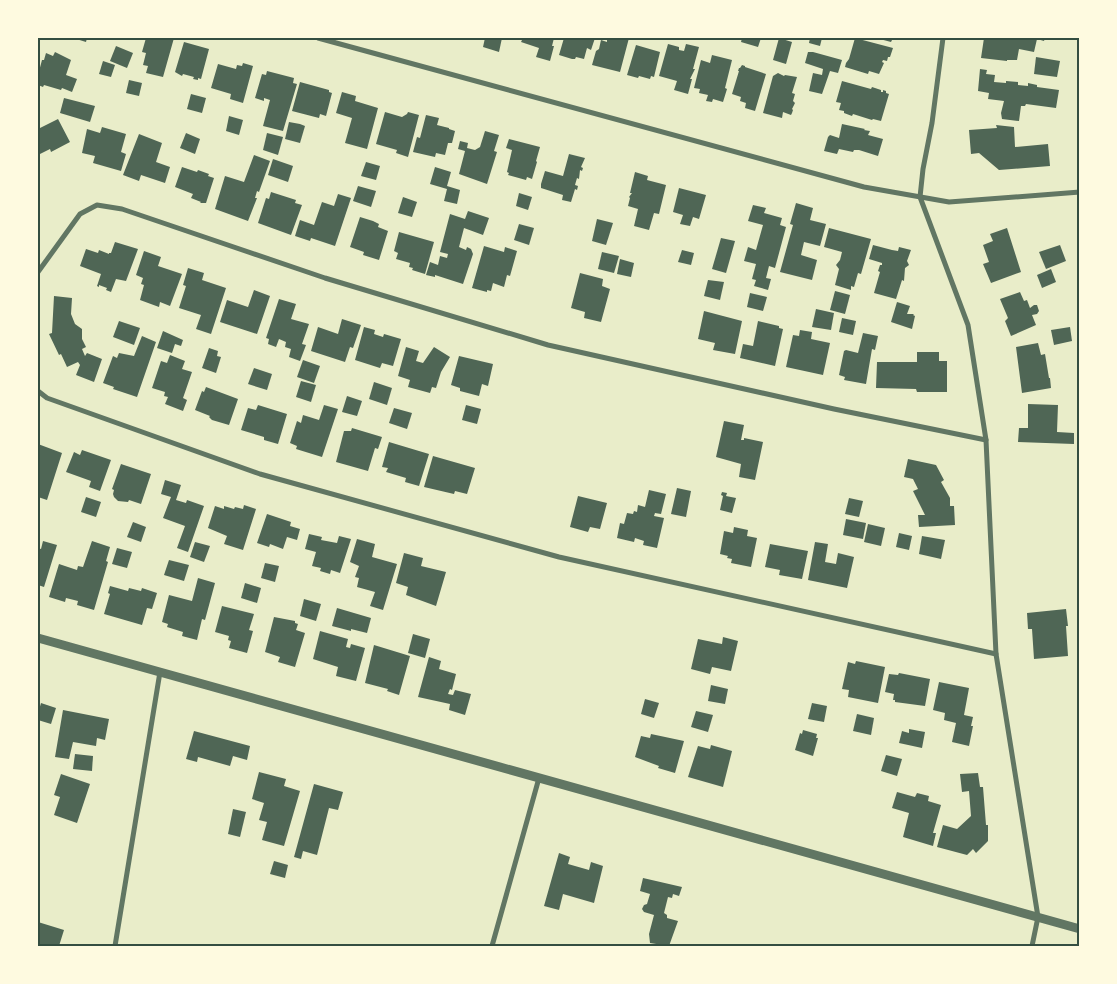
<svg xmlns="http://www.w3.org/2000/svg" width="1117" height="984" font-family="'DejaVu Sans',sans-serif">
  <rect width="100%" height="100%" fill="#e9edc9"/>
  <g fill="#4f6655">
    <polygon points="73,38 87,38 86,42"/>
    <polygon points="146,38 174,38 163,77 146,73 148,66 143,65 146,53 142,52"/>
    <polygon points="485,38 502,38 499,52 483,47"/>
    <polygon points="523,38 554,38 552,46 554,46 550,61 536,57 539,48 521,42"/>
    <polygon points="564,38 595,38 591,50 587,48 584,59 576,57 575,59 572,59 559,55"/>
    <polygon points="607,38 629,38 620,72 592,65 596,51 599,49 601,40 607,42"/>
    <polygon points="742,38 761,38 758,47 741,42"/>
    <polygon points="779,38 792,42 786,64 773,60"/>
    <polygon points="810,38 822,38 820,46 809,43"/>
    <polygon points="855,38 893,48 890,57 888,57 887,61 883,60 882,62 884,63 879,74 869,71 868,74 845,67 846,63 849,59"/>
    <polygon points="876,38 893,38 891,42"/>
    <polygon points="984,38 1045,38 1044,41 1037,39 1034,52 1019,49 1017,60 1007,60 1007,61 981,58"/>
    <polygon points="184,42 209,49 201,79 198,78 198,80 193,79 194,77 183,74 182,76 175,72"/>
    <polygon points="668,44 679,47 679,50 684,51 686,44 699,47 693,69 695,69 690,79 692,79 688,94 674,90 677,81 659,76"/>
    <polygon points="636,45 660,52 654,77 651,76 650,79 639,76 638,78 627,75"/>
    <polygon points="116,46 133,53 127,68 110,61"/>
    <polygon points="55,52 71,60 66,75 77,79 72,92 62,88 61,90 44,85 43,87 38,85 38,75 42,60 44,60 46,53 53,56"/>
    <polygon points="808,52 813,52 842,60 838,73 830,71 822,94 809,91 813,73 822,75 823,69 805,63"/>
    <polygon points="712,55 732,60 725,88 727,89 723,102 713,99 712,102 706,101 708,95 699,93 700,89 694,88 701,60 710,63"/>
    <polygon points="1036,57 1060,61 1057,77 1034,74"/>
    <polygon points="103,61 115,65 111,77 99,74"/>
    <polygon points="243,63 253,66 243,103 230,99 231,94 211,88 218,64 236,69 237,65 242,66"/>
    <polygon points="742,65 745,66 745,67 766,74 755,111 745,108 746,103 740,101 741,97 732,94 739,71 738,71 739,68 740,68"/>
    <polygon points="980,69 987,70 986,74 995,75 994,82 1006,83 1006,81 1018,82 1018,85 1028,86 1028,83 1037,85 1037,87 1059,90 1056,108 1026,104 1025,106 1021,106 1019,121 1002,119 1001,113 1004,101 988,99 989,93 978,91"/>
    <polygon points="267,71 294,78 293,83 297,84 283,131 263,126 270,100 264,98 264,101 255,98 262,74 266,75"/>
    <polygon points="778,73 784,76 785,75 797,77 792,93 795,94 793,101 795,103 792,109 793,110 792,113 791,115 783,112 782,118 763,113 773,76"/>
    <polygon points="129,80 142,83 139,96 126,93"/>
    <polygon points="842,81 871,89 872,87 881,90 881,92 883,92 883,90 886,91 886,93 889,94 881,121 873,119 872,120 853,114 852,116 844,113 844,111 839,110 841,103 836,102"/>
    <polygon points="300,82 329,90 329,92 332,93 326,116 320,114 319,118 292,111"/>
    <polygon points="342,92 356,96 355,101 378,108 367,149 345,143 352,118 336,113"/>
    <polygon points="191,94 206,98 202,113 187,109"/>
    <polygon points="64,98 95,106 90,122 60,113"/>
    <polygon points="385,112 402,117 407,114 408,112 419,115 408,157 396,153 397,150 376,144"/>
    <polygon points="426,115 439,118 437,125 449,128 449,129 455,131 452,143 448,143 445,155 436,153 435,157 413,152 417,137 420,138"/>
    <polygon points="229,116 243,120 239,135 226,131"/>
    <polygon points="58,119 70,142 51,152 50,149 38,155 38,129"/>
    <polygon points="289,122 300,124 305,126 300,143 285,139"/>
    <polygon points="842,124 865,129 864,130 870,131 868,135 883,139 878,156 859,150 854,150 853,152 839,149 837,154 824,151 828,137 830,135 839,138"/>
    <polygon points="996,125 1014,127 1015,147 1048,144 1050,166 999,170 979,153 971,154 969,130 997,128"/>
    <polygon points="102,127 126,134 121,152 126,154 121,171 93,163 95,156 82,153 87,129 100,133"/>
    <polygon points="485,131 499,135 494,151 497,152 487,184 459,174 465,151 458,149 460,141 468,143 467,148 475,150 480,147"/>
    <polygon points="186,133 200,139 195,154 180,148"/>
    <polygon points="267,133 283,137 278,155 263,150"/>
    <polygon points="139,134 162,143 156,162 170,167 165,183 141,175 139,181 123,175"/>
    <polygon points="509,139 540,147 536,161 537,162 532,179 527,177 526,180 508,175 509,173 507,172 512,150 506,148"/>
    <polygon points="569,154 585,158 581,167 583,168 582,171 580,170 579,179 577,178 575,185 578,186 577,190 575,189 571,202 562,200 563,195 541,188 541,184 545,171 563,176"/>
    <polygon points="254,155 270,161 259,192 257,191 255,198 257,198 248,221 215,209 225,176 244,182"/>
    <polygon points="273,159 293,166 288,182 268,175"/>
    <polygon points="366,162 380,166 376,180 361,176"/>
    <polygon points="182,167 197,172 198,170 209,174 208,176 214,178 206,203 200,203 201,202 191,198 193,194 175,187"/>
    <polygon points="435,167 451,172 447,186 460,190 457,204 444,201 447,189 430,184"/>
    <polygon points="635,172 648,176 647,180 666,185 659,214 654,213 649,230 634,226 638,209 628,206 630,198 629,197 632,193 630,193"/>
    <polygon points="358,186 376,191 371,207 353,201"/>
    <polygon points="679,188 706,195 699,219 693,217 690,226 680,224 683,215 673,212"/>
    <polygon points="271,192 296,200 295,203 302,205 291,235 258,223 266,198 269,199"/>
    <polygon points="519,193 532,197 528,210 516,206"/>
    <polygon points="338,194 351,198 335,246 311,238 310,241 295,236 300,220 314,225 322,202 334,206"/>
    <polygon points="403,197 417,202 412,217 398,213"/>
    <polygon points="796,203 813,208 810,220 826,224 820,246 804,242 801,255 817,260 812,280 780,272 793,225 790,224"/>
    <polygon points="753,205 766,208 764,213 782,218 780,225 786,227 775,268 769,266 766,278 771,279 768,290 754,286 756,280 752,279 756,264 744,261 748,247 756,250 763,225 748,221"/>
    <polygon points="468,211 489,218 483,235 464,228 459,247 466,250 467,247 471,249 473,254 463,284 435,275 435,277 426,275 430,262 438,265 440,256 447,258 448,254 440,252 450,214 465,219"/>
    <polygon points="360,217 373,221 379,224 378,227 388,231 379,260 363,255 364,252 350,247"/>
    <polygon points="597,219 613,223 606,245 592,241"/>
    <polygon points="519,224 534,228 529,245 514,240"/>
    <polygon points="829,228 871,239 861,274 858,273 854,287 851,286 851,290 835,285 839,269 836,265 840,260 842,252 824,247"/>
    <polygon points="1007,228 1021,272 991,283 983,264 989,262 983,245 993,241 990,234"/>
    <polygon points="399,232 434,242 425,274 412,270 413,268 409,267 410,263 396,259 398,253 394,251"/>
    <polygon points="721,238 735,241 726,273 712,269"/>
    <polygon points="115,242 138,249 126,281 116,279 111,292 106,290 107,288 99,285 99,287 97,286 101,274 80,266 86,249 98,253 99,250 109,254 109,253 111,253"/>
    <polygon points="873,245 892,250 898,251 899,247 911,250 907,261 909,265 905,268 904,281 902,280 896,299 874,293 880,272 878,271 880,265 882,265 882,263 869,259"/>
    <polygon points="1060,245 1066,261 1046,269 1039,252"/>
    <polygon points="484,246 504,252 505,247 517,251 510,276 507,275 504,287 493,283 491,291 487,290 487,292 472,288"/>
    <polygon points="682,250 694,253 691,265 678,262"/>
    <polygon points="144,251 161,257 158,266 182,274 170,306 160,302 159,307 140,300 144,285 141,284 143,278 136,275"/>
    <polygon points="602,252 619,256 614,273 598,269"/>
    <polygon points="620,259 634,263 631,277 617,274"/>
    <polygon points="188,268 204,273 202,280 226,288 211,334 196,329 201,315 179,308 186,286 183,285"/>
    <polygon points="1051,269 1056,282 1042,288 1037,275"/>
    <polygon points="580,273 603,279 602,286 610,289 601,322 584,318 585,312 571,308"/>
    <polygon points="708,280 724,282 720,300 704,296"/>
    <polygon points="254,290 270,296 257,334 220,322 227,300 248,307"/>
    <polygon points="835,291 850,295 845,314 830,310"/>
    <polygon points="1020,292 1024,301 1027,300 1030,308 1034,305 1037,305 1039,311 1037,314 1032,315 1036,325 1011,336 1005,321 1008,318 1000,299"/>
    <polygon points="750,293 767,297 763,311 747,307"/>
    <polygon points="54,296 72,298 71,314 75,324 82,329 82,339 86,347 82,349 85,356 87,353 102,359 94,382 76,375 80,365 78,362 67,367 61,354 59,355 49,334 52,333"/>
    <polygon points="279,299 296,304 291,319 309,324 302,344 306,345 300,361 289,357 291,349 285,347 286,342 279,339 276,347 268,344 269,339 266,338"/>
    <polygon points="897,302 910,306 907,314 914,314 913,315 915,316 912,329 891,322"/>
    <polygon points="816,309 834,313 831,330 812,327"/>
    <polygon points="704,311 742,321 735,354 713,350 715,343 698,339"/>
    <polygon points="842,318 856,321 853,335 839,332"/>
    <polygon points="342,319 361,325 353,348 350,347 345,362 311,351 318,327 338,334"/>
    <polygon points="119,321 140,328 134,345 113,337"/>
    <polygon points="758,321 779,326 779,328 783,329 775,366 740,358 743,344 753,346"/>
    <polygon points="364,327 375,330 374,334 383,337 384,334 401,339 393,366 382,363 380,368 355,360"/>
    <polygon points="1070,327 1072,341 1054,345 1051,330"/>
    <polygon points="800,330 812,332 811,339 830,343 823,375 786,367 793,335 799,336"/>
    <polygon points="163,331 183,340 181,346 175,344 172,353 157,348"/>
    <polygon points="863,333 878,336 875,350 872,349 866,384 844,380 845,377 839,375 844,351 846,350 858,353"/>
    <polygon points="142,336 156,342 137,397 113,389 114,387 103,383 113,356 117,358 119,353 134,356"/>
    <polygon points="1038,343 1041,355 1045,354 1049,378 1050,378 1051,388 1022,393 1016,347"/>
    <polygon points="406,347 419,351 416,361 423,363 434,347 450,357 441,372 436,388 432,387 430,393 408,387 410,380 398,376"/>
    <polygon points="209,348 218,351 217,356 221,357 216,373 202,368"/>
    <polygon points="917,352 939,352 939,361 947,361 947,392 917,392 916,389 876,388 877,362 917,362"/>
    <polygon points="170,355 185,361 182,369 192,372 183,398 187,400 183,411 165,404 168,397 164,396 165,392 152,388 161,361 167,363"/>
    <polygon points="459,356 493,364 488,386 482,384 479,396 460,391 460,388 451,385"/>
    <polygon points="303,360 320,366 314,383 297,377"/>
    <polygon points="254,368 272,374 267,390 248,384"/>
    <polygon points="301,381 316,385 311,402 296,397"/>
    <polygon points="374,382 392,388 387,405 369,399"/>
    <polygon points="206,387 238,399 229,425 212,420 209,417 210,416 195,410 202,391 204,392"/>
    <polygon points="347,396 362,401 357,416 342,412"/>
    <polygon points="1028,404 1058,405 1057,432 1074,433 1074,444 1018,442 1019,428 1028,428"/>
    <polygon points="258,405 287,414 278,444 264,440 264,437 241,430 248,408 256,410"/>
    <polygon points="324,405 338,409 322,457 296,449 297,446 290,443 297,421 301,423 303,415 319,420"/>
    <polygon points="466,405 481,409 477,424 462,420"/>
    <polygon points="394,408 412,413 407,429 389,423"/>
    <polygon points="724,421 744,425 741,440 744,440 744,438 763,442 755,480 739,477 741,464 716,457"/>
    <polygon points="352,428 382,437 378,449 375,448 368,471 336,462 344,431 351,431"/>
    <polygon points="389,442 429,454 419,486 405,482 406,478 386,472 388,468 382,467"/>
    <polygon points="38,444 62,453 47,500 38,497 38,484 40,477 38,476"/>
    <polygon points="82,450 111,460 100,491 89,487 91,481 66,472 74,452 80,455"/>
    <polygon points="433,456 475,468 467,494 455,491 454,494 424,487"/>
    <polygon points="908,459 936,465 944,480 941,482 950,498 950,506 954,506 955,525 919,527 918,515 925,515 913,491 918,489 913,479 904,477"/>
    <polygon points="121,464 151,474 141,504 129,500 128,502 118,501 114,497 113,494 114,490 112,489"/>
    <polygon points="165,480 181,485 176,500 186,503 187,500 204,506 188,552 177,548 185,526 163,518 171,497 161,494"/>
    <polygon points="677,488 691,491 686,517 671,514"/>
    <polygon points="649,490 666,494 661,514 655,513 654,516 664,518 657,548 643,545 644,541 635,538 634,542 617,538 620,523 624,524 627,513 633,514 634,511 637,512 638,505 645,507"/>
    <polygon points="722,492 727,493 726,496 736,498 732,513 720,510 723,496 721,495"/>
    <polygon points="578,496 607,503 600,529 590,527 588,532 570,527"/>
    <polygon points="86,497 101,502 96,517 81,512"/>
    <polygon points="849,498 863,501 859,517 845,514"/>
    <polygon points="244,505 256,509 243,550 224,544 227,536 208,528 215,506 224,509 224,506 234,509 235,507 243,509"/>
    <polygon points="267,514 291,522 290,526 300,529 297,540 287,537 283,549 270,544 269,547 257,543"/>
    <polygon points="846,519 866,523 863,539 843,535"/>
    <polygon points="133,522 146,527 141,542 127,537"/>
    <polygon points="868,524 885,528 881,546 864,542"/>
    <polygon points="734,527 748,530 747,536 757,538 751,567 731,563 732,559 727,558 728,556 720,554 724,531 733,533"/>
    <polygon points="899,533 912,536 909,550 896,547"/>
    <polygon points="309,534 322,537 321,540 337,543 339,536 351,539 340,573 331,570 330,574 320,571 321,568 312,566 316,552 305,549"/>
    <polygon points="922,536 945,540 941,559 919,554"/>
    <polygon points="357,539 375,544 372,557 397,564 383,610 370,606 375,592 357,587 359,578 355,577 359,566 350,562"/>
    <polygon points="43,541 57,545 44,587 38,585 38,548 41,549"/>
    <polygon points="92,541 110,547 106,561 108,562 94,610 77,605 78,601 66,598 65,602 49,597 59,564 77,570 78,566 83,567"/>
    <polygon points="195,542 210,546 204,562 190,557"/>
    <polygon points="815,542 828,544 825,562 836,564 838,553 854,557 847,588 808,580"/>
    <polygon points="770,544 808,551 802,579 779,575 780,570 765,567"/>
    <polygon points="117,548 132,552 127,568 112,564"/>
    <polygon points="404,553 423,558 421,566 446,572 436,606 406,595 408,587 396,583"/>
    <polygon points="169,560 189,565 184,581 164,575"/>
    <polygon points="265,563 279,566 275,582 261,578"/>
    <polygon points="198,578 215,583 205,620 202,619 197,640 182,636 183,632 167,627 168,624 162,622 169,595 192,601"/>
    <polygon points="245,583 261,588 257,603 241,598"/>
    <polygon points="110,586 128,591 129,588 141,591 142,588 157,593 152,609 147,608 142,625 104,614 110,594 108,593"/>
    <polygon points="304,599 321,604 316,621 300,616"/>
    <polygon points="222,606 254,614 249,630 253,631 247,653 229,648 231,641 228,640 229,636 215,632"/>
    <polygon points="337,608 371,618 367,633 351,629 351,631 332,626"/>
    <polygon points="1066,609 1068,626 1066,626 1068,656 1034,659 1032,629 1028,629 1027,613"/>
    <polygon points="274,617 295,621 295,623 298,624 296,630 305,633 295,667 278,662 280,657 265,652"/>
    <polygon points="320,631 348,639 346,647 350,648 351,644 365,648 356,681 336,676 338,667 313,659"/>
    <polygon points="413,634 430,639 425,658 408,653"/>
    <polygon points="723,637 738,641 731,671 712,667 710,674 691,669 698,639 722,644"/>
    <polygon points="374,645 410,656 399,695 387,691 388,689 365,683"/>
    <polygon points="429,657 441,661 439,669 456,674 452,690 450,689 448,694 453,695 455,690 471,694 465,715 449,710 450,704 418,697"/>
    <polygon points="856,661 885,667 878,703 848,697 849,690 842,689 848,662 855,664"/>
    <polygon points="899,673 930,679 925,706 895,702 895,700 893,700 894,694 885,692 889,674 898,675"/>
    <polygon points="939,682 969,688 964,715 973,717 971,726 973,726 969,746 952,742 956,723 944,720 945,713 933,710"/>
    <polygon points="711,685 728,689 725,704 708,701"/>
    <polygon points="645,699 659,703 654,718 641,714"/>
    <polygon points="41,703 56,708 51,724 38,720 38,709 39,710"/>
    <polygon points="812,703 827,706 824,722 808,719"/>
    <polygon points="63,710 109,719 105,740 97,738 96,746 73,742 69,759 55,757"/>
    <polygon points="696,711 713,715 708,732 691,727"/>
    <polygon points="857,714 874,718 871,735 853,731"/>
    <polygon points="909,729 925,732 922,748 899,743 902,731 909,733"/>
    <polygon points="803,730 817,734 816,738 818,738 813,756 795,750 800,733 802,734"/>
    <polygon points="194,731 250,746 247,760 233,756 230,766 198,757 197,762 186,759"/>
    <polygon points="651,734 684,741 675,773 658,768 659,766 635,757 641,736 650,738"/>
    <polygon points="711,745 732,751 723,787 688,777 698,746 710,749"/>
    <polygon points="75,754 93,756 92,771 73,769"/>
    <polygon points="886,755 902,759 897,776 881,771"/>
    <polygon points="259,772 286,779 284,786 300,791 284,846 262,840 267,822 259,820 264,803 252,799"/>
    <polygon points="978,773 980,787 983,787 986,825 988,825 988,841 976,853 973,849 967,855 937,847 943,825 957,829 971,816 969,791 962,792 960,774"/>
    <polygon points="61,774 90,784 77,823 54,815 60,797 54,795"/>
    <polygon points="314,784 343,792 338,810 329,808 317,855 303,851 301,859 294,857"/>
    <polygon points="897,792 915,797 917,793 929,796 928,801 941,805 933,833 936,833 933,846 903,837 909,813 892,808"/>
    <polygon points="233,809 246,812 240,837 228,834"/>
    <polygon points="559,853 570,857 568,864 589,870 591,862 603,866 594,903 563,894 559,910 544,906"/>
    <polygon points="274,861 288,865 285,878 270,874"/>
    <polygon points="643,878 682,887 679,896 673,894 672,898 668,897 664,913 667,915 667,918 678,921 669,946 650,943 649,934 654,915 644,912 642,909 644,905 647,904 650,894 640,891"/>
    <polygon points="38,922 64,930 59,946 38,946"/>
  </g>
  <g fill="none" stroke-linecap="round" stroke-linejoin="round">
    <g stroke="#617663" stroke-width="5">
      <polyline points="318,38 864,187 949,202 1080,192"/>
      <polyline points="943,38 932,123 923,169 920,197 968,325 986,440 996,654 1038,917 1032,946"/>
      <polyline points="38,272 80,214 97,205 122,209 325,278 548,345 834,409 986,440"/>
      <polyline points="38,391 47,398 260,474 559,557 996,654"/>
      <polyline points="115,946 160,672"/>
      <polyline points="492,946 539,778"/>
    </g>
    <polyline stroke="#617663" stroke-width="9" points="38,638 1080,929"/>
  </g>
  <rect width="1117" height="984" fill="none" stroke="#fefae0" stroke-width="78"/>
  <rect x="39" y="39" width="1039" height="906" fill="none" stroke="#344e41" stroke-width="2"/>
</svg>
